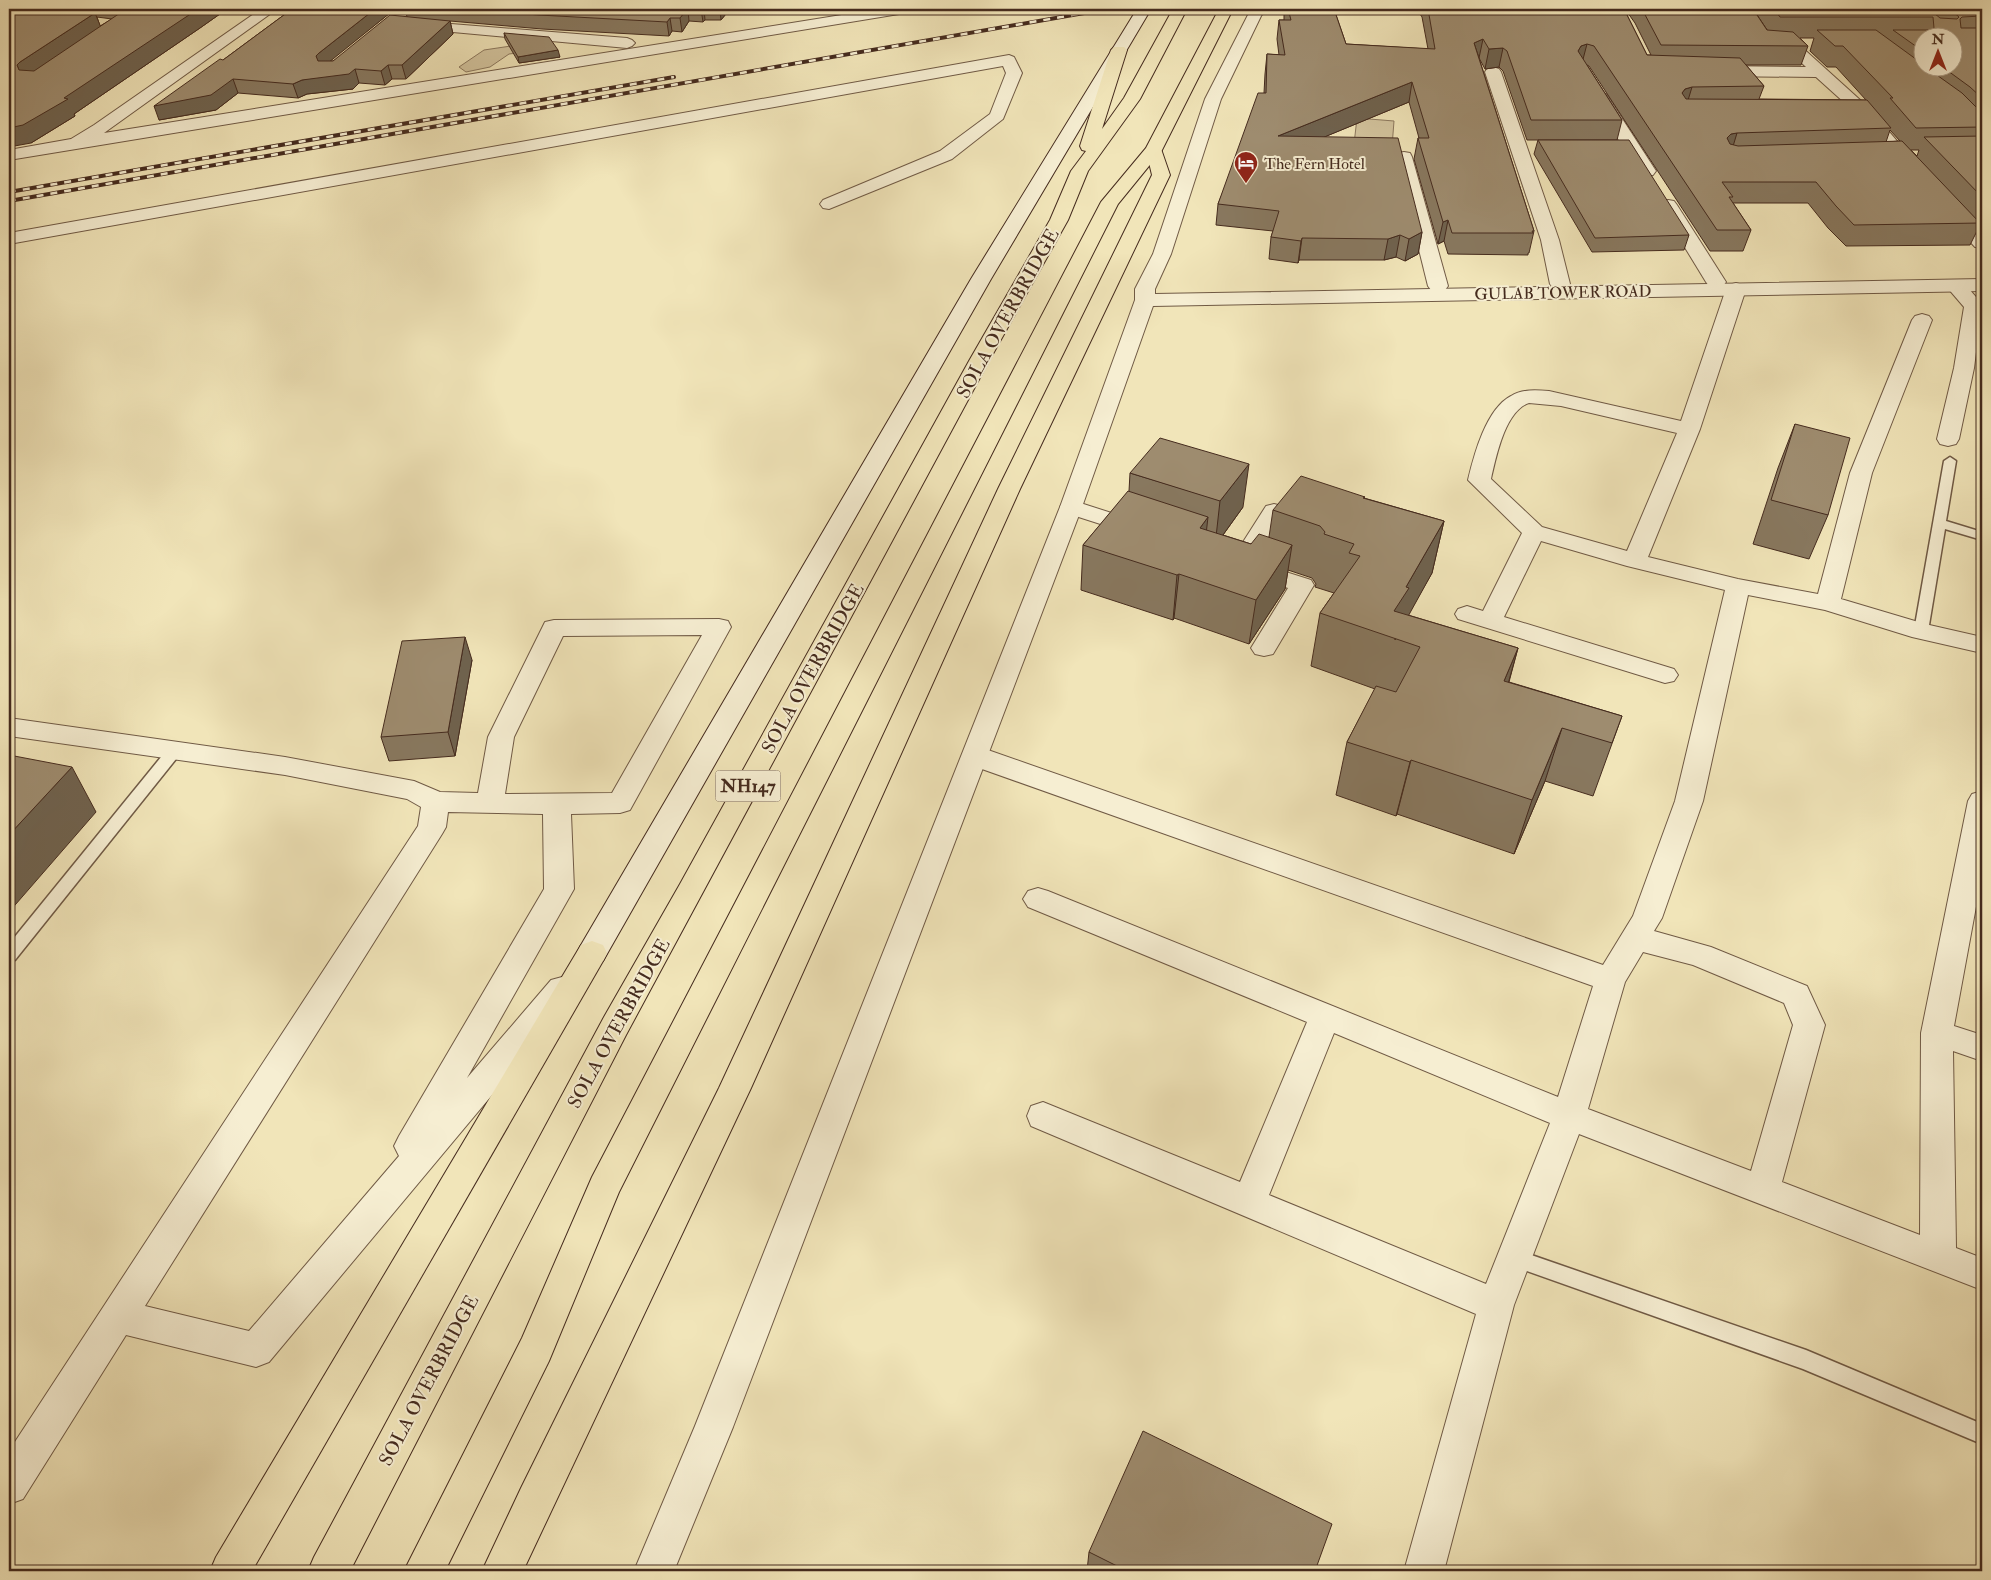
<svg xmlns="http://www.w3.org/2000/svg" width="1991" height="1580" font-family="'IM FELL Double Pica',serif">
  <rect width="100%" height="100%" fill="#f1e5b9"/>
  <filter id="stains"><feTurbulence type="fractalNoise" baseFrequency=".004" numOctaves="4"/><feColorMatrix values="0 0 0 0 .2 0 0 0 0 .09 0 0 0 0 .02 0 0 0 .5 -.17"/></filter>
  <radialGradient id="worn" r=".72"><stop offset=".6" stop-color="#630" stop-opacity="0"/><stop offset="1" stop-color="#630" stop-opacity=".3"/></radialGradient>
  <g fill="#d4c59f" stroke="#8c785e">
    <polygon points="511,46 533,51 509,54 490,67 466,72 459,67 484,50"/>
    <polygon points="1357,118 1394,121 1392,147 1354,144"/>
  </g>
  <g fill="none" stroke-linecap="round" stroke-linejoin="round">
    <g stroke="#705a45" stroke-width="3">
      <g id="service">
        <polygon points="1950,457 1956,461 1946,521 1982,532 1982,540 1945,529 1928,631 1926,634 1916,634 1914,631 1944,461"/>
        <polygon points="175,745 180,746 182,750 180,754 15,960 9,961 9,944 170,746"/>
        <polygon points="1514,1249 1806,1350 1982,1424 1982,1444 1803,1369 1507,1264 1504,1258 1507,1252"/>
      </g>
    </g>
    <g stroke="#705a45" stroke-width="2">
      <g id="minor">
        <polygon points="261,9 277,9 104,133 879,9 912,9 910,12 905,13 9,160 9,150 71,139 94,125"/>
        <polygon points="414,21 627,38 632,40 635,43 632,46 627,48 409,28 407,25 409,22"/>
        <polygon points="1791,40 1796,42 1869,108 1919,167 1922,171 1919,175 1913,176 1907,175 1857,114 1816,77 1715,76 1709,74 1707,71 1709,68 1715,66 1806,67 1783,45 1786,42"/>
        <polygon points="1009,55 1014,57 1022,73 1003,119 952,159 829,209 823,208 820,204 823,200 940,151 990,114 1006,73 1003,66 9,244 9,233"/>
        <polygon points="1493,67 1499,69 1501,72 1559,240 1570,284 1567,288 1560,290 1553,288 1550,284 1541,240 1485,72 1487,69"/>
        <polygon points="1600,92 1606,94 1608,97 1656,171 1653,175 1647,176 1641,175 1638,171 1592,97 1594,94"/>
        <polygon points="1404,152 1410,153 1412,157 1448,286 1445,290 1438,292 1431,290 1428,286 1396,157 1398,153"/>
        <polygon points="1668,200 1674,201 1677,205 1726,282 1723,286 1716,288 1709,286 1706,282 1659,205 1662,201"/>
        <polygon points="1948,203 1954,204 1982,233 1982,248 1975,247 1942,212 1939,208 1942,204"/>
        <polygon points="1956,280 1963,282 1982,304 1974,368 1959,439 1956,444 1948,446 1940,444 1937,439 1954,368 1964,307 1946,286 1949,282"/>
        <path d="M1736,283L1743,285L1746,289L1700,429L1648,557L1738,579L1818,594L1850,473L1912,320L1915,316L1922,314L1929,316L1932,320L1872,473L1841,599L1925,624L1982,637V653L1912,637L1825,610L1748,595L1703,801L1662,918L1654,931L1711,947L1807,986L1825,1025L1782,1182L1920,1235L1921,1033L1968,801L1972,794L1982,791V874L1954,1026L1982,1035V1061L1953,1051L1956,1248L1982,1258V1290L1579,1134L1514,1305L1444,1571H1404L1476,1314L1031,1126L1027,1116L1031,1106L1043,1102L1240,1182L1307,1022L1028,907L1023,899L1028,891L1038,888L1048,891L1558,1097L1593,986L965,763L962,756L965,749L975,747L985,749L1603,965L1633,916L1675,801L1725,590L1627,566L1541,541L1504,617L1674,669L1678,675L1674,681L1665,683L1458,619L1455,614L1458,609L1467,606L1483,611L1522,533L1468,480C1474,455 1486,409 1511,396C1522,389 1536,390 1549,391L1681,421L1726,289L1729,285ZM1529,403L1561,406L1677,433L1627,551L1542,527L1491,479C1496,457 1505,411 1529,403ZM1643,952L1693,965L1784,1003L1793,1025L1751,1171L1588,1109L1625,982ZM1334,1033L1550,1123L1486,1284L1269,1195Z"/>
        <polygon points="1071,500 1149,525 1153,530 1149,535 1141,537 1063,512 1060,507 1063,502"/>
        <path d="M1274,504L1282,506L1285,511L1254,562L1311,580L1314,585L1273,654L1264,656L1255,654L1251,648L1288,588C1273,583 1237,576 1229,564L1266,506Z"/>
        <path d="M719,619L728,621L731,627L630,810L620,813L571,814L574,889L467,1078L551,980L562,977L573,980L577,989L573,998L269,1362L256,1367L126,1335L23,1499L9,1504V1451L418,826L421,807L407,799L285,775L9,736V718L285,757L414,781L440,792L478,793L488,737L545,622L554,620ZM702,635L612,793L505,794L514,737L563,636ZM448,812L543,814L544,889L399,1136L394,1146L399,1156L249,1331L145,1306L442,834L446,827Z"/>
      </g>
    </g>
    <g stroke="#705a45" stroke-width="2">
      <polygon id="tertiary" points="1251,9 1266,9 1261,16 1221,99 1171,254 1155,289 1155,294 1982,279 1982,291 1153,306 1082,507 733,1427 674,1571 634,1571 695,1426 1060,507 1135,300 1135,289 1153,254 1205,99"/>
    </g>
    <g stroke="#452b1e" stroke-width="2">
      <polygon id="secondary" points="1137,9 1151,9 991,279 603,961 592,965 581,961 577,953 581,945 971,279"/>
    </g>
    <g stroke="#452b1e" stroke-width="2">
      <g id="primary">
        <polygon points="1154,145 1160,146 1170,175 1020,489 751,1088 523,1571 482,1571 521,1488 719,1088 998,489 1152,175 1146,150 1148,146"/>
        <polygon points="592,941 603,945 607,953 603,961 252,1571 210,1571 216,1557 581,945"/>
      </g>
    </g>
    <g stroke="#452b1e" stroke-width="2">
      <g id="trunk">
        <polygon points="1173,9 1187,9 1140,99 1088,171 1068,220 989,361 626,1035 350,1571 308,1571 314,1557 604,1017 680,884 969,361 1050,220 1071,171 1086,151 1082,150 1080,146 1111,50 1114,47 1124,47 1127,50 1102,129 1124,98"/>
        <polygon points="1219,9 1233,9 1162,150 1118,204 619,1192 549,1361 445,1571 404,1571 522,1338 592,1177 1101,202 1146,148"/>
      </g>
    </g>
    <use href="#service" fill="#f6eed2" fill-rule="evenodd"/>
    <use href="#minor" fill="#f6eed2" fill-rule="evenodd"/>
    <use href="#tertiary" fill="#f6eed2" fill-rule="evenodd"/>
    <use href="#secondary" fill="#f6eed2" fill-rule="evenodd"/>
    <use href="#primary" fill="#f1e5b9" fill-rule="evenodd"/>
    <use href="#trunk" fill="#f1e5b9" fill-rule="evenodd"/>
    <g stroke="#452b1e" stroke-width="4">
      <g id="rail">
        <polyline points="9,192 674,77"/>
        <polyline points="9,201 1107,9"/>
      </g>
    </g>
    <use href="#rail" stroke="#f6eed2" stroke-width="2.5" stroke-dasharray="7" stroke-linecap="butt"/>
  </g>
  <g fill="#88785f" stroke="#452b1e" fill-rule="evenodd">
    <path d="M9,9H227L200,28L74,114L75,116L31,143ZM97,17L112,19L100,26Z"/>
    <polygon points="292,9 395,9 329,61 333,61 407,17 405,9 730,9 721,20 705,20 703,22 689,21 682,32 672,31 669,36 542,29 450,21 453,34 406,79 392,79 385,85 359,83 353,89 307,94 298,98 238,93 216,110 159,120 223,60"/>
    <path d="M1284,9H1334L1346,44L1428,49L1422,17L1420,14L1345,13L1344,9H1624L1647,55H1651L1635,23L1625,9H1753L1767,30L1753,9H1982V231L1979,227L1970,245L1846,246L1828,228L1808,203H1733L1751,230L1743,251H1710L1589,66L1587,65L1622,120L1617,140H1527L1503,71L1499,67L1485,69L1479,58L1534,231L1529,253H1528V255L1448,254L1444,241L1438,244L1414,159L1418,138H1419L1409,102L1324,137L1422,232L1418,254L1405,261L1396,257L1384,260H1299L1298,263L1269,259L1271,237L1273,231L1216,225L1218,204L1264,93L1265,74L1267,54L1279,55L1277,39L1279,20H1284ZM1800,38H1814L1810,51L1827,67H1836L1866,100L1759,99L1764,86L1746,65H1801L1808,46ZM1924,38L1954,68H1924ZM1890,130L1900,141L1886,142ZM1911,150H1919L1917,156Z"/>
    <polygon points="504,33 560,57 519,63 505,39"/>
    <polygon points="1538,140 1689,235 1684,250 1592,252 1534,154"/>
    <polygon points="1795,424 1828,515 1809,559 1753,544 1778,468"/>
    <polygon points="1130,473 1243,507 1223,535 1251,544 1269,537 1273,510 1365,497 1364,498 1444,521 1432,573 1408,615 1518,648 1509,682 1622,716 1593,796 1545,781 1514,854 1397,814 1396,816 1336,795 1347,742 1375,689 1311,666 1320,613 1334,593 1315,587 1316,584 1312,578 1288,570 1285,589 1249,644 1174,618 1173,620 1081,590 1083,545 1129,491"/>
    <polygon points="472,660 455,756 389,761 381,737"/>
    <polygon points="1089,1552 1315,1571 1087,1571"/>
  </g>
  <g fill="#6f624e" stroke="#452b1e">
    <polygon points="114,9 135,9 118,19"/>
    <polygon points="198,9 227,9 200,28 74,114 75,116 31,143 9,147 9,128"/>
    <polygon points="375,9 395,9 323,67 320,70 316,56 319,53"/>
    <polygon points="687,9 688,9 689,21 682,32 680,18"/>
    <polygon points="701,9 704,9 705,20 703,22"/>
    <polygon points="720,9 730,9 721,20"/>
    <polygon points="95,13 102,30 24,83 17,65 20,62"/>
    <polygon points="670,18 672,31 669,36 667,22"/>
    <polygon points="450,21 453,34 406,79 402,65"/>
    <polygon points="1483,39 1479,58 1474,43"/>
    <polygon points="1587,44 1582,63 1578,51 1581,46"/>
    <polygon points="1503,48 1499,67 1485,69 1489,49"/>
    <polygon points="558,50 560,57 519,63 518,57"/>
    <polygon points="388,65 392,79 385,85 381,71"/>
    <polygon points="355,69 359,83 353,89 307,94 298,98 293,84 302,80"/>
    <polygon points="233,79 238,93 216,110 159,120 154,106"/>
    <polygon points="1412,82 1409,102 1276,157 1278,136"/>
    <polygon points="1692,87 1686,107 1682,93 1685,89"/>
    <polygon points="1737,133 1731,153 1727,138 1731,134"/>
    <polygon points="1448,220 1444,241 1438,244 1443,222"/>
    <polygon points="1422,232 1418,254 1405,261 1409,239"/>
    <polygon points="1400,235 1396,257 1384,260 1388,239"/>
    <polygon points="1302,238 1299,260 1298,263 1301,241"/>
    <polygon points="1249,464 1243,507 1215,546 1220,501"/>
    <polygon points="1208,517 1203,561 1200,528"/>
    <polygon points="1444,521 1432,573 1395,640 1394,611 1406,587"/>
    <polygon points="1292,545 1285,589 1249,644 1256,600"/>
    <polygon points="1179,574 1174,618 1173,620 1177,575"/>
    <polygon points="465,637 472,660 455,756 448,732"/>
    <polygon points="1518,648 1503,702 1504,681"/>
    <polygon points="1562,728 1545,781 1514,854 1532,800"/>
    <polygon points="1411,760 1397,814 1396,816 1410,762"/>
    <polygon points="72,767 96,812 9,912 9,835"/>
  </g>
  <g fill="#9e8c6f" stroke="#452b1e">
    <polygon points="9,9 49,9 95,13 20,62 17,65 19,70 34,71 126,9 198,9 64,98 68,99 23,125 9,128"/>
    <polygon points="292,9 375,9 319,53 316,56 318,61 333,61 390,15 450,21 402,65 388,65 381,71 355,69 349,74 302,80 293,84 233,79 211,95 154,106 220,59 223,60"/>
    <polygon points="461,9 687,9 680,18 670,18 667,22 539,15"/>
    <polygon points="1288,9 1334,9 1346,44 1435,49 1428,9 1624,9 1647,55 1740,58 1764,86 1692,87 1685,89 1682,93 1686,99 1867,100 1891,128 1737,133 1731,134 1727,138 1730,144 1738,146 1902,141 1980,223 1854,225 1836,206 1816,182 1722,182 1733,197 1729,197 1751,230 1717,230 1594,46 1587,44 1581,46 1578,51 1622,120 1531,120 1507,51 1503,48 1489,49 1483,39 1474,43 1534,231 1532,231 1533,233 1452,233 1448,220 1443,222 1418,138 1429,138 1412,82 1278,136 1398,138 1422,232 1409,239 1400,235 1388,239 1302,238 1301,241 1271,237 1279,211 1218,204 1258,93 1266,93 1267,54 1285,55 1279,20 1291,20"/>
    <polygon points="1642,9 1753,9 1767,30 1793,32 1808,46 1661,45"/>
    <polygon points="1774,9 1929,9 1940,18 1957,19 1959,17 1950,9 1982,9 1982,16 1962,17 1960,19 1961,28 1982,28 1982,98 1970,87 1944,68 1954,68 1954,38 1924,38 1924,52 1893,30 1932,30 1934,28 1933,17 1780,17"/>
    <polygon points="1817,30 1876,30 1924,65 1924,68 1927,68 1962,93 1982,113 1982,127 1916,128 1890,98 1893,98 1843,46 1835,46"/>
    <polygon points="504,33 549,37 558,50 518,57"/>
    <polygon points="1982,136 1982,197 1924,137"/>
    <polygon points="1538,140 1629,140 1689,235 1595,238"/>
    <polygon points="1795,424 1850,438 1828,515 1771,500"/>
    <polygon points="1160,438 1249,464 1220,501 1130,473"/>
    <polygon points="1301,476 1365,497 1363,498 1444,521 1406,587 1409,588 1394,611 1518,648 1504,681 1622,716 1612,743 1562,728 1532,800 1411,760 1410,762 1347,742 1376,686 1396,692 1420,647 1320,613 1360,556 1349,553 1354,544 1324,534 1325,532 1320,526 1273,510"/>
    <polygon points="1128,491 1208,517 1200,528 1251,544 1259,534 1292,545 1256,600 1179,574 1177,575 1083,545"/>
    <polygon points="465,637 448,732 381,737 402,641"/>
    <polygon points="9,755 72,767 9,835"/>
    <polygon points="1143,1431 1332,1524 1315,1571 1127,1571 1089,1552"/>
  </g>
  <defs>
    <g id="hotel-pin" transform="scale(1.25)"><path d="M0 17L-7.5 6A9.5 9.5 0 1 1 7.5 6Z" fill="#8f2418" stroke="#f6eed2"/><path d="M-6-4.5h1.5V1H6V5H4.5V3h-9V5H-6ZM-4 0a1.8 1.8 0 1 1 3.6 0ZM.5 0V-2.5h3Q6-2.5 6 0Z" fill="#fff"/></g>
  </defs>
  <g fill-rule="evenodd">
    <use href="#hotel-pin" x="1246" y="163"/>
  </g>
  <g text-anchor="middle" stroke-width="4" stroke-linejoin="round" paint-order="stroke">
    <g font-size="16" fill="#452b1e" stroke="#f6eed2" text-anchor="start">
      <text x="1264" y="169">The Fern Hotel</text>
    </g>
    <g font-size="16" fill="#452b1e" stroke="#f6eed2">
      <text transform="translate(1563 292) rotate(-1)" y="6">GULAB TOWER ROAD</text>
    </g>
    <rect fill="#f6eed2" stroke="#7a6654" stroke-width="1" x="715.5" y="770.5" width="65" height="31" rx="4"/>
    <g font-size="18" font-weight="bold" fill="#452b1e">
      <text x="748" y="792">NH147</text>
    </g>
    <g font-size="19" fill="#452b1e" stroke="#f6eed2">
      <text transform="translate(1007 313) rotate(-61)" y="7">SOLA OVERBRIDGE</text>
      <text transform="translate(812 668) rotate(-61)" y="7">SOLA OVERBRIDGE</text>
      <text transform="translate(618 1023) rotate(-61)" y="7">SOLA OVERBRIDGE</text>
      <text transform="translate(428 1380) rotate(-62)" y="7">SOLA OVERBRIDGE</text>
    </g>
  </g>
  <rect width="1991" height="1580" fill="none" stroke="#f1e5b9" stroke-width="30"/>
  <rect x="10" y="10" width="1971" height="1560" fill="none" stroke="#452b1e" stroke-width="2.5"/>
  <rect x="15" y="15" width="1961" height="1550" fill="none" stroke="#452b1e"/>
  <g transform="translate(1938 52)"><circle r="24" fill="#f6eed2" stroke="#afa08a"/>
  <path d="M0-4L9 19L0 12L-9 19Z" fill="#8f2418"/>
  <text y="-8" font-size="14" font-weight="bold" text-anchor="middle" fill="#452b1e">N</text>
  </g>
  <rect width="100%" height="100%" filter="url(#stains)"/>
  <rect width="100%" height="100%" fill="url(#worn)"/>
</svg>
